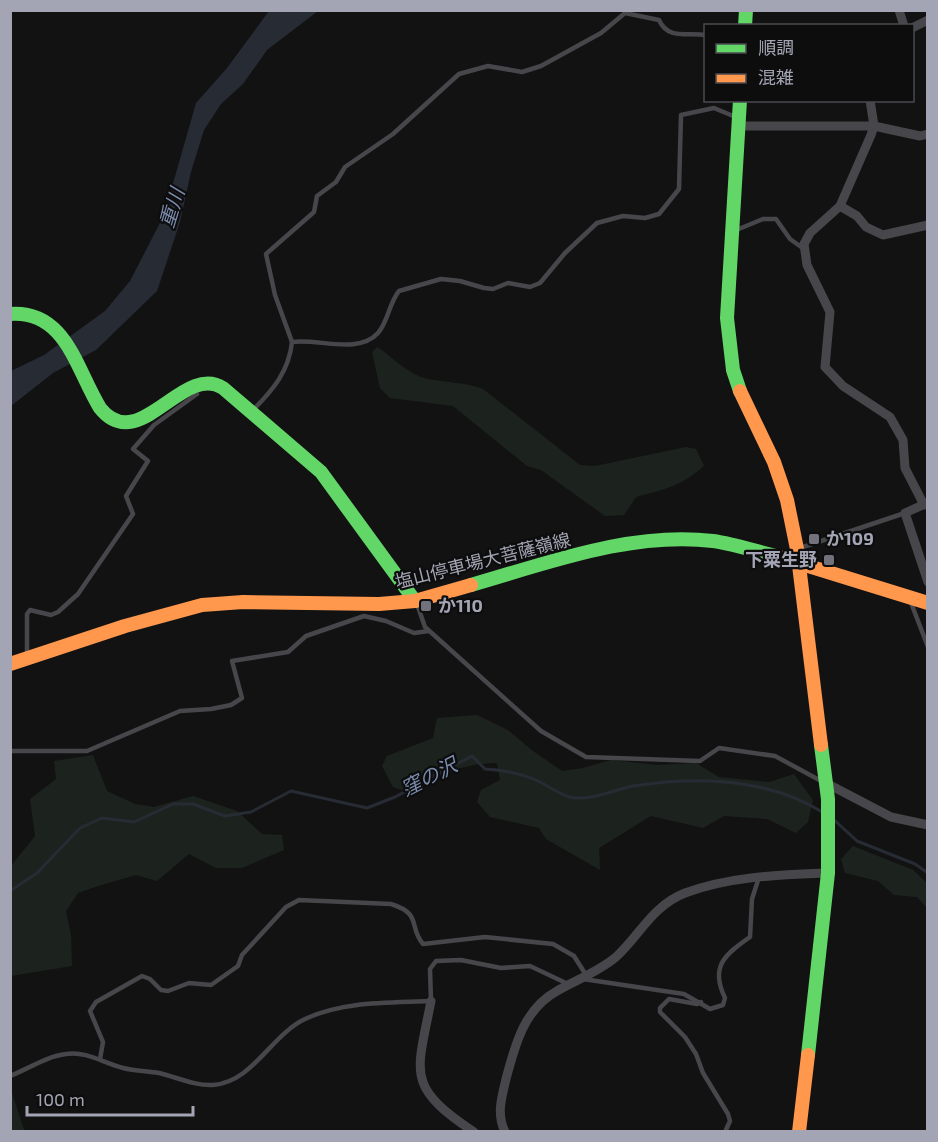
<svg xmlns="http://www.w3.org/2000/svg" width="938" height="1142" font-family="'Exo 2','Noto Sans JP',sans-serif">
  <rect width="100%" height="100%" fill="#121213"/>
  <g fill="#1c231e">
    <path d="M377,347C394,358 407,374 428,379C447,383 465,382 483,389L580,465L595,466L686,447L696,449L704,466C680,487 665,489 636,497L624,515L605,516L541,470L527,466L453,406L390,398L380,388L372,352Z"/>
    <path d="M477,715L508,730L533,751L562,771L583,768L611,760L658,765L696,763L719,777L770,782L794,774L813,800L808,822L796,833L767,819L724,816L703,828L651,816L599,848L600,870L546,839L539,828L490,817L477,802L481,790L500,780L497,763C460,764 443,773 413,794L393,787L382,766L387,756L433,738L437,718Z"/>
    <polygon points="93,755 107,791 135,804 154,807 193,796 237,811 262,834 282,835 284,850 242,868 216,868 189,854 157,881 136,875 101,885 78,893 66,911 71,935 72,966 11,976 11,866 35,836 30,799 56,779 54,761"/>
    <polygon points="853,846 913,870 927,883 927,908 917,897 894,895 878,881 845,873 841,859"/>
    <polygon points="10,1086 23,1127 25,1131 11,1131"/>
  </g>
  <polygon fill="#272b34" points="269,11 318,11 267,50 243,84 221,104 204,130 191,172 180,222 157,291 96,350 53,373 11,406 11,371 44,355 105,311 130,281 164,215 196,103 227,68"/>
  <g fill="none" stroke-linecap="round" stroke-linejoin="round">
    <g stroke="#272b34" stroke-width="3">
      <polyline points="832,818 857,841 915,864 928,873"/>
      <path d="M10,891L37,873L80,828L102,818L134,822L173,804H193L225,816L251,812L291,791L367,808L395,797L472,756L485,769C503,770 521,773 538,781C549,786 562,797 575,798C595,799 614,790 633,786C697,776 768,778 824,813"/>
    </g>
    <g stroke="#47474b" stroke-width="4.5">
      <polyline points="734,231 763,219 776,219 790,239 804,249"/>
      <path d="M292,342L275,295L266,254L314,212L317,196L336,182L345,167L393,134L459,74L488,66L522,72L541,66L601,33L625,13L659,20C668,40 687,32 706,35"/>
      <path d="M253,410C273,390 289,371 292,342C317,338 358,355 378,333C388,322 389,303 399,291L441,279L460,281L484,288L493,289L508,283L530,287L540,283L565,253L597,223L623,216L645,218L659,214L679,189L681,115L714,108L738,118"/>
      <polyline points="800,548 905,513"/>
      <polyline points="910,600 928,647"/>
      <polyline points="417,604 425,627 541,731 586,757 700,761 719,748 775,756 823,782"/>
      <polyline points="27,655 27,614 30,610 51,615 58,612 78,594 133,514 126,496 148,461 133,449 154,425 197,394 194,389"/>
      <polyline points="10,751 87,751 180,711 211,709 231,705 242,698 232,661 288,652 306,636 364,616 386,621 414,633 429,631"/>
      <path d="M583,979L684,994L710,1009L723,1005L725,998C710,967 724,955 750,937L752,899L759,877"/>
      <polyline points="701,1002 697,1004 669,999 660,1008 660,1012 685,1037 696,1054 703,1073 728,1114 730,1121 725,1132"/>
      <path d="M100,1059L103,1042L90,1011L96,1002L142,976L150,979L161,990L168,991L189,983L211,985L238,966L242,955L286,907L299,900L391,904C423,914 408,927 423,944L485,937L553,944L574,956L586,975"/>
      <path d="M10,1076C28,1069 47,1056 66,1054C87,1051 103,1063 123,1068C135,1071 147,1071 159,1073C176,1077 195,1086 213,1085C253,1082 271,1035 305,1019C343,1001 389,1003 431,1001L430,969L436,961L461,960L501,968L530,966L568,984"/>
    </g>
    <g stroke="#47474b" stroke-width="9">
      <polyline points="899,10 904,26"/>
      <polyline points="912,28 928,20"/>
      <polyline points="870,100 874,126 871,135 840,206 810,233 804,244 807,265 830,312 825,367 843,386 890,417 903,440 905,468 924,505"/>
      <polyline points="739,126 874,126 920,136 928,134"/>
      <polyline points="840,206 857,216 866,227 883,235 928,225"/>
      <polyline points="927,503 905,513 928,582"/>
      <polyline points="826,783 891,817 928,825"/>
      <path d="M431,1001C417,1074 405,1086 474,1132"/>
      <path d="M505,1132C496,1113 502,1097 506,1079C515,1045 524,1009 557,991C576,980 598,972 616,957C640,935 652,906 685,893C731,876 780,875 828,873"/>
    </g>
    <g stroke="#63d668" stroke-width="14">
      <polyline points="745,26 746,10"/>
      <path d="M10,314C66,310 76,369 100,408C139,457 183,362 223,388L321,472L415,601"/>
      <polyline points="740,391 733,370 727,318 740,100"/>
      <path d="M471,585C548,563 632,531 713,541C734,544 755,551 776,556"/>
      <polyline points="808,1055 828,873 828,799 821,745"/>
    </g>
    <g stroke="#ff974d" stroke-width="14">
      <polyline points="740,391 774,462 787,500 797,549 821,745"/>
      <polyline points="776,556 928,603"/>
      <polyline points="10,664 125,626 202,605 243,602 379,604 415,601 471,585"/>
      <polyline points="799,1132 808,1055"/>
    </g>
  </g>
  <g fill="#71727c" stroke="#0d0d0e" stroke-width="2">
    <rect x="808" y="533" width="12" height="12" rx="3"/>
    <rect x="823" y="554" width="12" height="12" rx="3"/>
    <rect x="420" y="600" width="12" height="12" rx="3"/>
  </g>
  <g text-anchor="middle" stroke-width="4.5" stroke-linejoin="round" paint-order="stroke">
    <g font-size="18" font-weight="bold" fill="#a4a5b4" stroke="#0d0d0e" text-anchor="start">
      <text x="826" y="545">か109</text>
      <text x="817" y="566" text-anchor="end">下粟生野</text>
      <text x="438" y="612">か110</text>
    </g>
    <g font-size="18" fill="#a4a5b4" stroke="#0d0d0e">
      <text transform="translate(483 561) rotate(-14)" y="6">塩山停車場大菩薩嶺線</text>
    </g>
    <g font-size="20" font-style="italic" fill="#7b8cae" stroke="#0d0d0e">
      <text transform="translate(172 208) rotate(-73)" y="7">重川</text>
      <text transform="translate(429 777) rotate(-27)" y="7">窪の沢</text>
    </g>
  </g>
  <rect width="938" height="1142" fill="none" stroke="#a4a5b4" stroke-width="24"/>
  <rect x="704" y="24" width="210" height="78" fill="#0d0d0e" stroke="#494a50" stroke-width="1.5"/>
  <rect x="716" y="44" width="30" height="9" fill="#63d668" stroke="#494a50" stroke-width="1.5"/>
  <text x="758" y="54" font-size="18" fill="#a4a5b4">順調</text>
  <rect x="716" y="74" width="30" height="9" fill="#ff974d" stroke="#494a50" stroke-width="1.5"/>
  <text x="758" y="84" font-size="18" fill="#a4a5b4">混雑</text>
  <path d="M27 1106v9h166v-9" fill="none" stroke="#a4a5b4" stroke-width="3"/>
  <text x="36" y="1106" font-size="18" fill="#a4a5b4" stroke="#0d0d0e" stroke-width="4.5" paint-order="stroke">100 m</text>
</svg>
